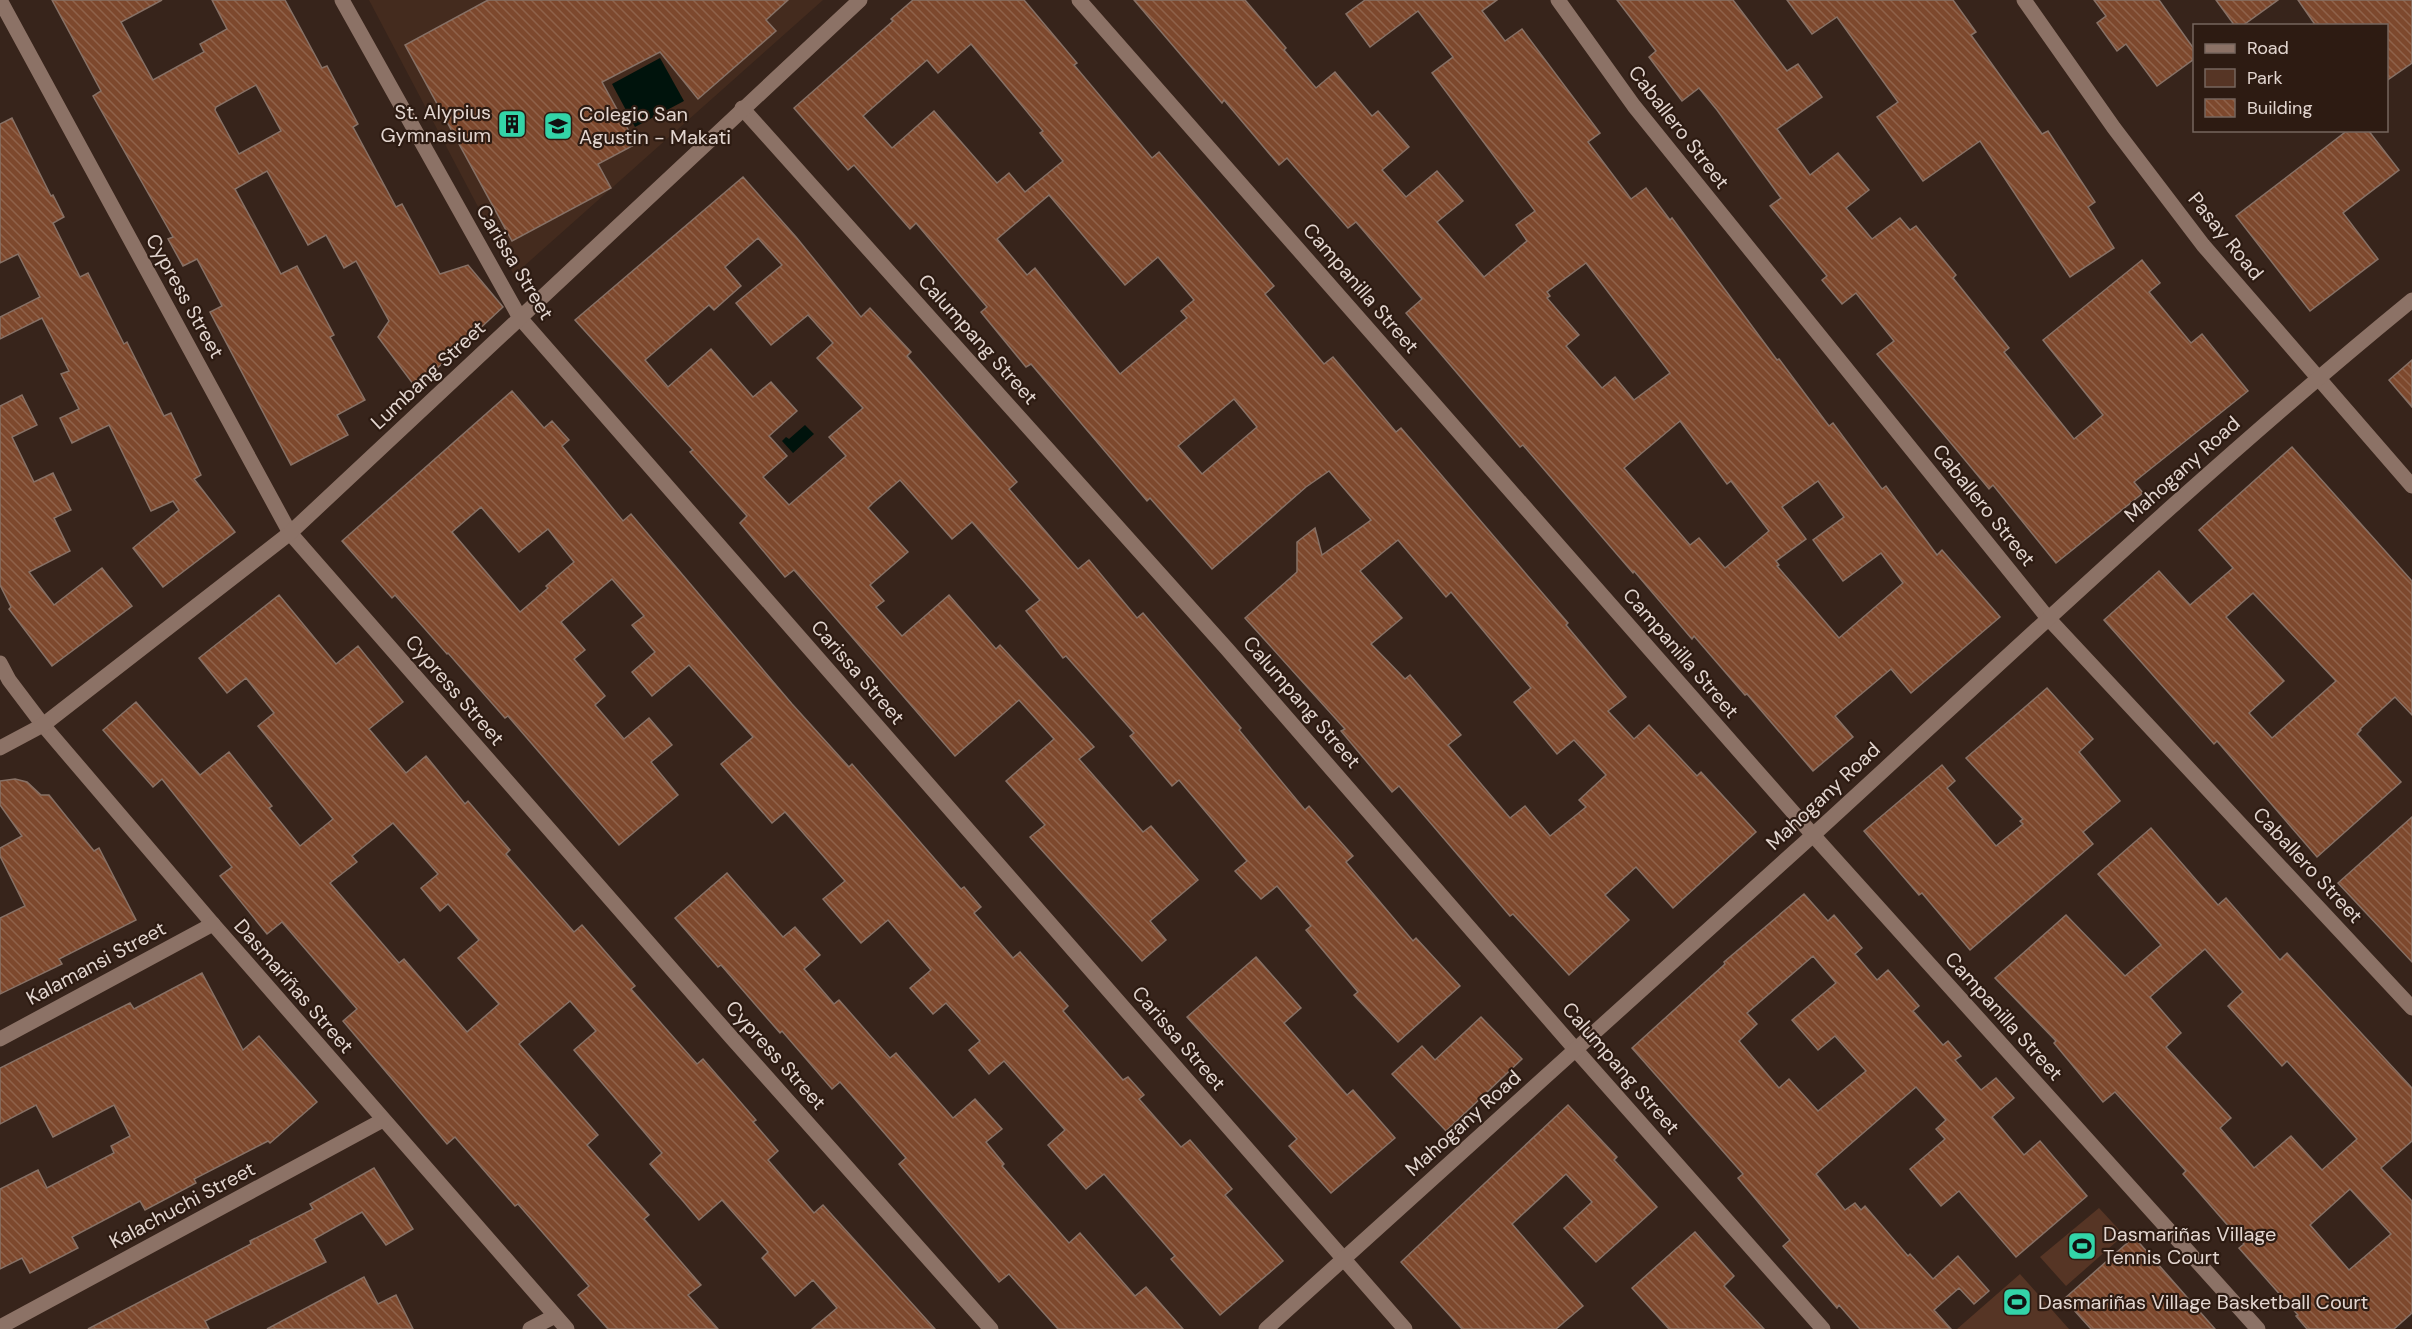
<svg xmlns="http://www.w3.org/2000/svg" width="2412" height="1329" font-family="'DM Sans',sans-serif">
  <defs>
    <pattern id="building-back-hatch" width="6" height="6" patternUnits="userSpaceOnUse" patternTransform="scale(1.5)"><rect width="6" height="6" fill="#7d482d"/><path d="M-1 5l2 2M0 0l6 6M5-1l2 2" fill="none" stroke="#8f624a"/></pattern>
  </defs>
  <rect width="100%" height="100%" fill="#37241b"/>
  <polygon fill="#442b1e" points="369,0 823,0 514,275"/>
  <g fill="#563525">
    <polygon points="2099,1208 2124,1235 2066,1286 2040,1257"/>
    <polygon points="2020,1274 2069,1329 1957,1329"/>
  </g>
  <g fill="#00130c">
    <polygon points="660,58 684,101 635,127 612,84"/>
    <polygon points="805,425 814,434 793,453 782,441 786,437 789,439"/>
  </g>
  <g fill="url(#building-back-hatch)" stroke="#877166" stroke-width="1.5" fill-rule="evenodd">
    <path d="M52,0H162L121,22L153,80L204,52L200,44L227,29L212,0H285L322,68L327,66L358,124L353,127L396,207L402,204L440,274L468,265L503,307L416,388L378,337L389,321L356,261L344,268L326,235L308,245L267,171L235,189L281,274L297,266L334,335L330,337L365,400L337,415L348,435L291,465L210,312L222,306L197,259L183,266L168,239L173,237L93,96L101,91ZM256,85L281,131L239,154L215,110L216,107Z"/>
    <polygon points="488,0 788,0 766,20 776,31 698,99 660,52 602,82 636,144 598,164 611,188 512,241 405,45"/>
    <path d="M913,0H1024L1077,63L1074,65L1152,158L1159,152L1274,286L1265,294L1324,364L1333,357L1396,432L1401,428L1568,623L1566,625L1626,697L1608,711L1634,739L1649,725L1697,776L1701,772L1756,832L1673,908L1636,867L1605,895L1629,920L1569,975L1513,914L1510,916L1399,786L1392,792L1341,731L1345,729L1245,618L1297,572V542L1315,528L1322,555L1371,520L1329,471L1306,487L1212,569L1150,498L1147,501L1031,364L1026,367L981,312L987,307L916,223L910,229L854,165L848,170L794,108L893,21L891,19ZM971,44L1043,131L1040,133L1063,161L1025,192L1009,173L997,183L934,111L892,148L863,116L927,60L938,73ZM1049,195L1125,285L1158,257L1194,300L1181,311L1187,318L1120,374L1035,268L1027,275L997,239ZM1234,399L1257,427L1202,474L1178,446ZM1398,540L1446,597L1451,592L1531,688L1514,702L1557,754L1574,740L1606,775L1579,800L1586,807L1550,836L1525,806L1510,818L1448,745L1461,735L1410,675L1405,679L1371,644L1402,618L1360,571Z"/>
    <path d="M1134,0H1245L1286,48L1284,50L1316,88L1335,72L1372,116L1378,111L1409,147L1382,170L1406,197L1437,171L1463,201L1437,222L1484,277L1527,241L1516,225L1535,211L1432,73L1453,57L1418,11L1370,47L1346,14L1365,0H1497L1482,11L1505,41L1522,29L1600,133L1588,142L1631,199L1646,188L1670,220L1672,218L1777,360L1779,359L1829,426L1833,423L1882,489L1886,486L1937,555L1942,550L2000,617L1911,693L1891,669L1835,716L1853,737L1813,771L1747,694L1745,695L1694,636L1692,639L1634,571L1633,573L1523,445L1520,447L1406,313L1422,299L1356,222L1348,228L1287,158L1279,165L1224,100L1222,103ZM1586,263L1670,373L1634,400L1615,377L1602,388L1566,346L1579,335L1547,298L1550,296L1547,292ZM1680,421L1727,484L1731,481L1769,531L1725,568L1699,538L1690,545L1624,468ZM1818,481L1844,517L1813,540L1843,581L1881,553L1903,583L1839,638L1777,566L1779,565L1776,561L1806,539L1782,507Z"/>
    <polygon points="1617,0 1733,0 1787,71 1798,64 1822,97 1777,129 1810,175 1838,153 1869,190 1846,208 1872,239 1900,218 1910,230 1916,226 1956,275 1953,278 2009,348 2004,352 2074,439 2103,415 2043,340 2142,260 2160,283 2149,292 2191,343 2202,334 2248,391 2134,482 2143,493 2056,563 1993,485 1989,489 1877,354 1894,341 1856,293 1842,304 1822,280 1827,276 1770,206 1781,198 1717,110 1699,88 1682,101 1649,57 1656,51"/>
    <polygon points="1787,0 1953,0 1976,32 1971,35 2042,134 2048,131 2095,202 2088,207 2114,248 2070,277 1980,141 1923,181 1877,117 1898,102 1837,17 1812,34"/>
    <polygon points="2094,0 2159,0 2194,49 2194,59 2157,86 2126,44 2117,51 2097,23 2106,16"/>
    <polygon points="2216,0 2278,0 2242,26 2235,26"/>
    <polygon points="2298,0 2412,0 2412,63 2386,81 2386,26 2316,26"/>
    <polygon points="12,118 51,196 53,195 64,217 53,223 80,277 88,273 124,344 127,342 164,416 171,413 201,475 194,479 235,532 163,587 133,548 179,510 173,501 151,511 109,425 72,443 60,418 79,409 61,374 69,371 42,318 0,339 0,317 40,297 18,254 0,263 0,124"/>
    <polygon points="2348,130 2368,130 2399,170 2343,213 2378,259 2310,311 2236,216"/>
    <path d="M743,177L796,237L861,317L870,308L911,352L907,356L1017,482L1009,489L1078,569L1089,560L1137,618L1143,613L1241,728L1239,730L1305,810L1309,806L1353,856L1346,862L1413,941L1416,938L1460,986L1398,1042L1354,995L1358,992L1306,930L1311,926L1277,886L1261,899L1235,871L1247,861L1179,780L1172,786L1130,736L1134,733L1066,656L1063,658L1026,611L1040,600L972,522L952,539L900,480L873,503L868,508L908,552L870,585L884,601L876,607L902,636L949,595L996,649L1000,645L1094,747L1079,759L1143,832L1151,826L1198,880L1150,921L1166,940L1142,961L1030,837L1045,825L1006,781L1054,739L1019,700L955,756L794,570L785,577L740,523L747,516L690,452L693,450L575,320ZM758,238L782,265L736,303L771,345L808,315L833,343L817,358L863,408L829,437L846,456L789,505L763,477L787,456L769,436L797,411L771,382L753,397L711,349L668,387L645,360L709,305L714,310L741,286L725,267Z"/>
    <polygon points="2412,360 2412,407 2389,380"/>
    <path d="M512,391L544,428L552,421L569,440L562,446L623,521L631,514L792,704L849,767L852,764L961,889L964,887L981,907L974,913L1013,958L1020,952L1068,1006L1063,1011L1123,1080L1128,1077L1144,1095L1139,1099L1181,1147L1190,1140L1232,1189L1225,1195L1283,1261L1220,1315L1171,1259L1175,1256L1104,1174L1086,1189L1048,1145L1065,1130L1004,1061L989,1074L969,1050L980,1041L946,1003L933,1014L910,988L931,970L888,920L861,943L823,899L845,881L785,812L772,823L721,764L753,737L689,665L652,696L632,672L655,652L632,625L644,616L612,579L561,622L585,650L574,659L605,696L595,705L624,739L649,718L672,745L651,762L678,795L619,845L508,716L505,718L448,653L447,654L395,595L392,598L342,541ZM481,507L519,552L548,529L574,562L546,586L548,588L520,612L452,532Z"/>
    <polygon points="22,395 37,425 12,437 34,482 53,473 71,510 54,518 70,551 29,572 54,605 102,568 132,606 52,666 9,609 11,607 0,585 0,406"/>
    <path d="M2292,447L2412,581V715L2395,697L2360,729L2361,730L2357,734L2401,782L2317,857L2217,741L2214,744L2104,620L2159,571L2190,605L2233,568L2199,530ZM2253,593L2336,681L2272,738L2249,713L2284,681L2226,617Z"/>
    <path d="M279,595L336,664L358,646L403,702L369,729L406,773L426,756L465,804L468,801L510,850L506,854L574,932L582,925L635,986L631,989L697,1064L703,1059L756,1120L753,1122L778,1151L768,1160L814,1213L823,1205L935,1329H812L837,1308L813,1280L795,1296L762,1258L768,1252L722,1200L699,1220L683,1201L650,1164L662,1153L574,1050L596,1031L570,1001L519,1044L598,1135L587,1145L649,1215L644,1219L701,1285L688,1295L718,1329H608L578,1295L589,1286L518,1204L515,1206L455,1137L447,1144L343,1021L357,1009L282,922L267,934L220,876L232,867L162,779L153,787L103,730L136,702L200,775L229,752L272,806L269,808L300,846L333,819L258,726L274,713L246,678L227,693L199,658ZM393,823L438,874L421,888L440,911L448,904L479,940L458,958L499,1004L467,1032L404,959L399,963L330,883L357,862L352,856Z"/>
    <polygon points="2047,688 2093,739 2079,752 2120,801 2083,832 2093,844 1970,950 1922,893 1919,895 1864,831 1942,765 1955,781 1947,788 1996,846 2023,824 2020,821 2023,819 1966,758"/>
    <polygon points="15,779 27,782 41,795 49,795 94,851 99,848 136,920 59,959 62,964 0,994 0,918 25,906 0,856 0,848 22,836 0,805 0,781"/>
    <polygon points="2412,817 2412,962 2338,883"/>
    <path d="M2151,828L2218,905L2226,898L2280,960L2287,953L2412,1088V1141L2381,1168L2412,1201V1313L2394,1329H2307L2296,1316L2298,1315L2239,1248L2244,1244L2183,1174L2186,1171L2115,1092L2103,1102L2054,1043L2056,1041L1995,978L2066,915L2125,976L2161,945L2098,874ZM2205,949L2243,992L2228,1006L2282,1066L2287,1061L2357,1139L2322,1170L2291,1136L2254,1168L2220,1128L2231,1118L2166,1047L2181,1033L2150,997ZM2350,1189L2391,1234L2349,1270L2310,1225Z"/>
    <polygon points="727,873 783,937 795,927 820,955 804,969 834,1004 839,1000 890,1058 896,1053 953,1118 975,1099 1002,1129 986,1142 1004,1164 1002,1166 1069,1243 1080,1233 1135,1296 1146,1287 1183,1329 1058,1329 1009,1274 999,1282 899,1164 906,1158 840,1082 832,1089 782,1031 780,1033 721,965 718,967 675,918"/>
    <path d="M1804,894L1828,921L1834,915L1862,948L1855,954L1877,980L1888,970L1919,1006L1913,1011L1943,1045L1948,1041L1961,1056L1955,1060L1981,1090L1996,1078L2014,1098L1992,1117L2024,1155L2040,1141L2087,1196L2016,1257L1959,1191L1941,1206L1910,1169L1945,1139L1936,1129L1946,1120L1916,1087L1816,1174L1845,1210L1855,1203L1861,1210L1865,1206L1908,1256L1910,1254L1933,1279L1958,1256L1989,1291L1974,1304L1959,1288L1934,1310L1951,1329H1860L1839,1305L1837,1308L1783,1246L1790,1240L1738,1178L1743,1174L1632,1048L1725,964L1724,962ZM1813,956L1836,983L1792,1020L1818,1050L1835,1036L1866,1071L1818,1111L1789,1079L1779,1088L1739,1041L1757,1024L1747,1013Z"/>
    <polygon points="1256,957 1301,1008 1284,1023 1347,1095 1353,1090 1395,1138 1331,1193 1289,1146 1297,1139 1187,1017"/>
    <polygon points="202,973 243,1050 259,1036 317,1102 270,1143 268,1141 194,1179 196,1183 145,1210 140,1201 72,1237 78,1248 30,1273 22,1258 0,1269 0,1189 38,1170 47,1188 114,1153 111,1146 130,1136 114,1105 53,1137 36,1105 0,1124 0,1068 130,1003 134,1009"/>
    <polygon points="1481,1017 1522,1059 1446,1131 1392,1074 1422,1046 1435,1060"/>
    <polygon points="1568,1105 1617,1157 1614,1160 1657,1207 1596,1262 1564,1228 1592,1202 1566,1174 1512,1224 1583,1306 1556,1329 1462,1329 1401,1262"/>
    <polygon points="374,1168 413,1229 386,1245 362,1212 314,1239 326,1262 205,1321 209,1329 88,1329 251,1244 250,1241 313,1209 310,1204"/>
    <polygon points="1695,1232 1734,1276 1724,1286 1764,1329 1669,1329 1632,1288"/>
    <polygon points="2134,1237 2215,1329 2091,1329 2064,1299"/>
    <polygon points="364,1277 378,1304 396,1295 413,1329 267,1329"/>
  </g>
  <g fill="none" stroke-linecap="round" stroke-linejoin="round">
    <g stroke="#8c7266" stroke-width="15">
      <polyline points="0,0 290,533 731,1037 991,1329"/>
      <polyline points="342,0 520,318 1405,1329"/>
      <polyline points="1079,0 1813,835 2258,1329"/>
      <polyline points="1558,0 1634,106 2047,617 2412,1008"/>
      <polyline points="2024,0 2114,128 2203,245 2412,486"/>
      <polyline points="742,108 1227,649 1575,1049 1823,1329"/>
      <polyline points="0,663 9,680 43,725 213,924 567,1329"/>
      <polyline points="0,748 43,725 290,533 860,0"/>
      <polyline points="0,1039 213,924"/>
      <polyline points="0,1327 383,1120"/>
      <polyline points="530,1329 555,1316"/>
      <path d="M1266,1329C1448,1164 1630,1001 1812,836C2010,655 2204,470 2412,300"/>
    </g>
  </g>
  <defs>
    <g id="building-square" transform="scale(1.5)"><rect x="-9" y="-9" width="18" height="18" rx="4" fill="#33d4a8" stroke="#2d1b12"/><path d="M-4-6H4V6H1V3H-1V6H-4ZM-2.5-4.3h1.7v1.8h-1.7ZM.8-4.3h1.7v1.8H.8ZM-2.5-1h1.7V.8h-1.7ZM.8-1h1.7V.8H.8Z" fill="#111"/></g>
    <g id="school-square" transform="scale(1.5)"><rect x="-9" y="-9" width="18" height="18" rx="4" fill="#33d4a8" stroke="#2d1b12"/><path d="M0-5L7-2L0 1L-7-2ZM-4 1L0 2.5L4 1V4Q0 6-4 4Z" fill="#111"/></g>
    <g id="stadium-square" transform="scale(1.5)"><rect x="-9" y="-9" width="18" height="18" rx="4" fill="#33d4a8" stroke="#2d1b12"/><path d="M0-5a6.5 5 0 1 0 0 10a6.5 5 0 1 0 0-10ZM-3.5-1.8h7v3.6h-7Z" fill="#111"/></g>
  </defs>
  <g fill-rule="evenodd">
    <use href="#building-square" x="512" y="124"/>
    <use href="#school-square" x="558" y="126"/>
    <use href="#stadium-square" x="2082" y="1246"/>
    <use href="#stadium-square" x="2017" y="1302"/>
  </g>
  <g text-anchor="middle" stroke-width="4.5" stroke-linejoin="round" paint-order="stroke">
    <g font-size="20" fill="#e3d6d0" stroke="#2d1b12" text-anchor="start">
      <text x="491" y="119" text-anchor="end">St. Alypius<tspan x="491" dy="23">Gymnasium</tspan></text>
      <text x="579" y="121">Colegio San<tspan x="579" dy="23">Agustin - Makati</tspan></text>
      <text x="2103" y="1241">Dasmariñas Village<tspan x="2103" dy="23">Tennis Court</tspan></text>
      <text x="2038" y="1309">Dasmariñas Village Basketball Court</text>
    </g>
    <g font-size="20" fill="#e3d6d0" stroke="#2d1b12">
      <text transform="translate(1679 127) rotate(52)" y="7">Caballero Street</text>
      <text transform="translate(2226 236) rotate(51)" y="7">Pasay Road</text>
      <text transform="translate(515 262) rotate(59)" y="7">Carissa Street</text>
      <text transform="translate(1361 288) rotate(49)" y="7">Campanilla Street</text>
      <text transform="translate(185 296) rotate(61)" y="7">Cypress Street</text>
      <text transform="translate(978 339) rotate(48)" y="7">Calumpang Street</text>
      <text transform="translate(428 375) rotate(-43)" y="7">Lumbang Street</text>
      <text transform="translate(2182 469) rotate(-42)" y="7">Mahogany Road</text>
      <text transform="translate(1984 505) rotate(51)" y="7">Caballero Street</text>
      <text transform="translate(1681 653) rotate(49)" y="7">Campanilla Street</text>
      <text transform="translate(858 672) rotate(49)" y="7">Carissa Street</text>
      <text transform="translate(455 690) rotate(49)" y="7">Cypress Street</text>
      <text transform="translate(1302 702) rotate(49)" y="7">Calumpang Street</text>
      <text transform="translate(1823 796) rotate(-43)" y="7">Mahogany Road</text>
      <text transform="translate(2308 865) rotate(47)" y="7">Caballero Street</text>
      <text transform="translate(96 963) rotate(-28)" y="7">Kalamansi Street</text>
      <text transform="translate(294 986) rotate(49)" y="7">Dasmariñas Street</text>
      <text transform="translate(2004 1016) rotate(48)" y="7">Campanilla Street</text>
      <text transform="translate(1179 1038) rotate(49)" y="7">Carissa Street</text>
      <text transform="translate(776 1055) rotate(48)" y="7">Cypress Street</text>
      <text transform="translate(1621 1068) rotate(49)" y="7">Calumpang Street</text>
      <text transform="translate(1463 1123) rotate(-42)" y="7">Mahogany Road</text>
      <text transform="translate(182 1205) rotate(-28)" y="7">Kalachuchi Street</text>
    </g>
  </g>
  <rect x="2193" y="24" width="195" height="108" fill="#2d1b12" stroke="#76665e" stroke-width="1.5"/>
  <rect x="2205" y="44" width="30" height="9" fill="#8c7266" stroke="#76665e" stroke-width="1.5"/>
  <text x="2247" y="54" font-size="18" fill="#e3d6d0">Road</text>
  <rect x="2205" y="69" width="30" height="18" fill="#563525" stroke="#76665e" stroke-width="1.5"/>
  <text x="2247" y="84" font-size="18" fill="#e3d6d0">Park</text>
  <rect x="2205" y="99" width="30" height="18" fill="url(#building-back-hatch)" stroke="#76665e" stroke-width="1.5"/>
  <text x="2247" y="114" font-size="18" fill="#e3d6d0">Building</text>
</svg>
